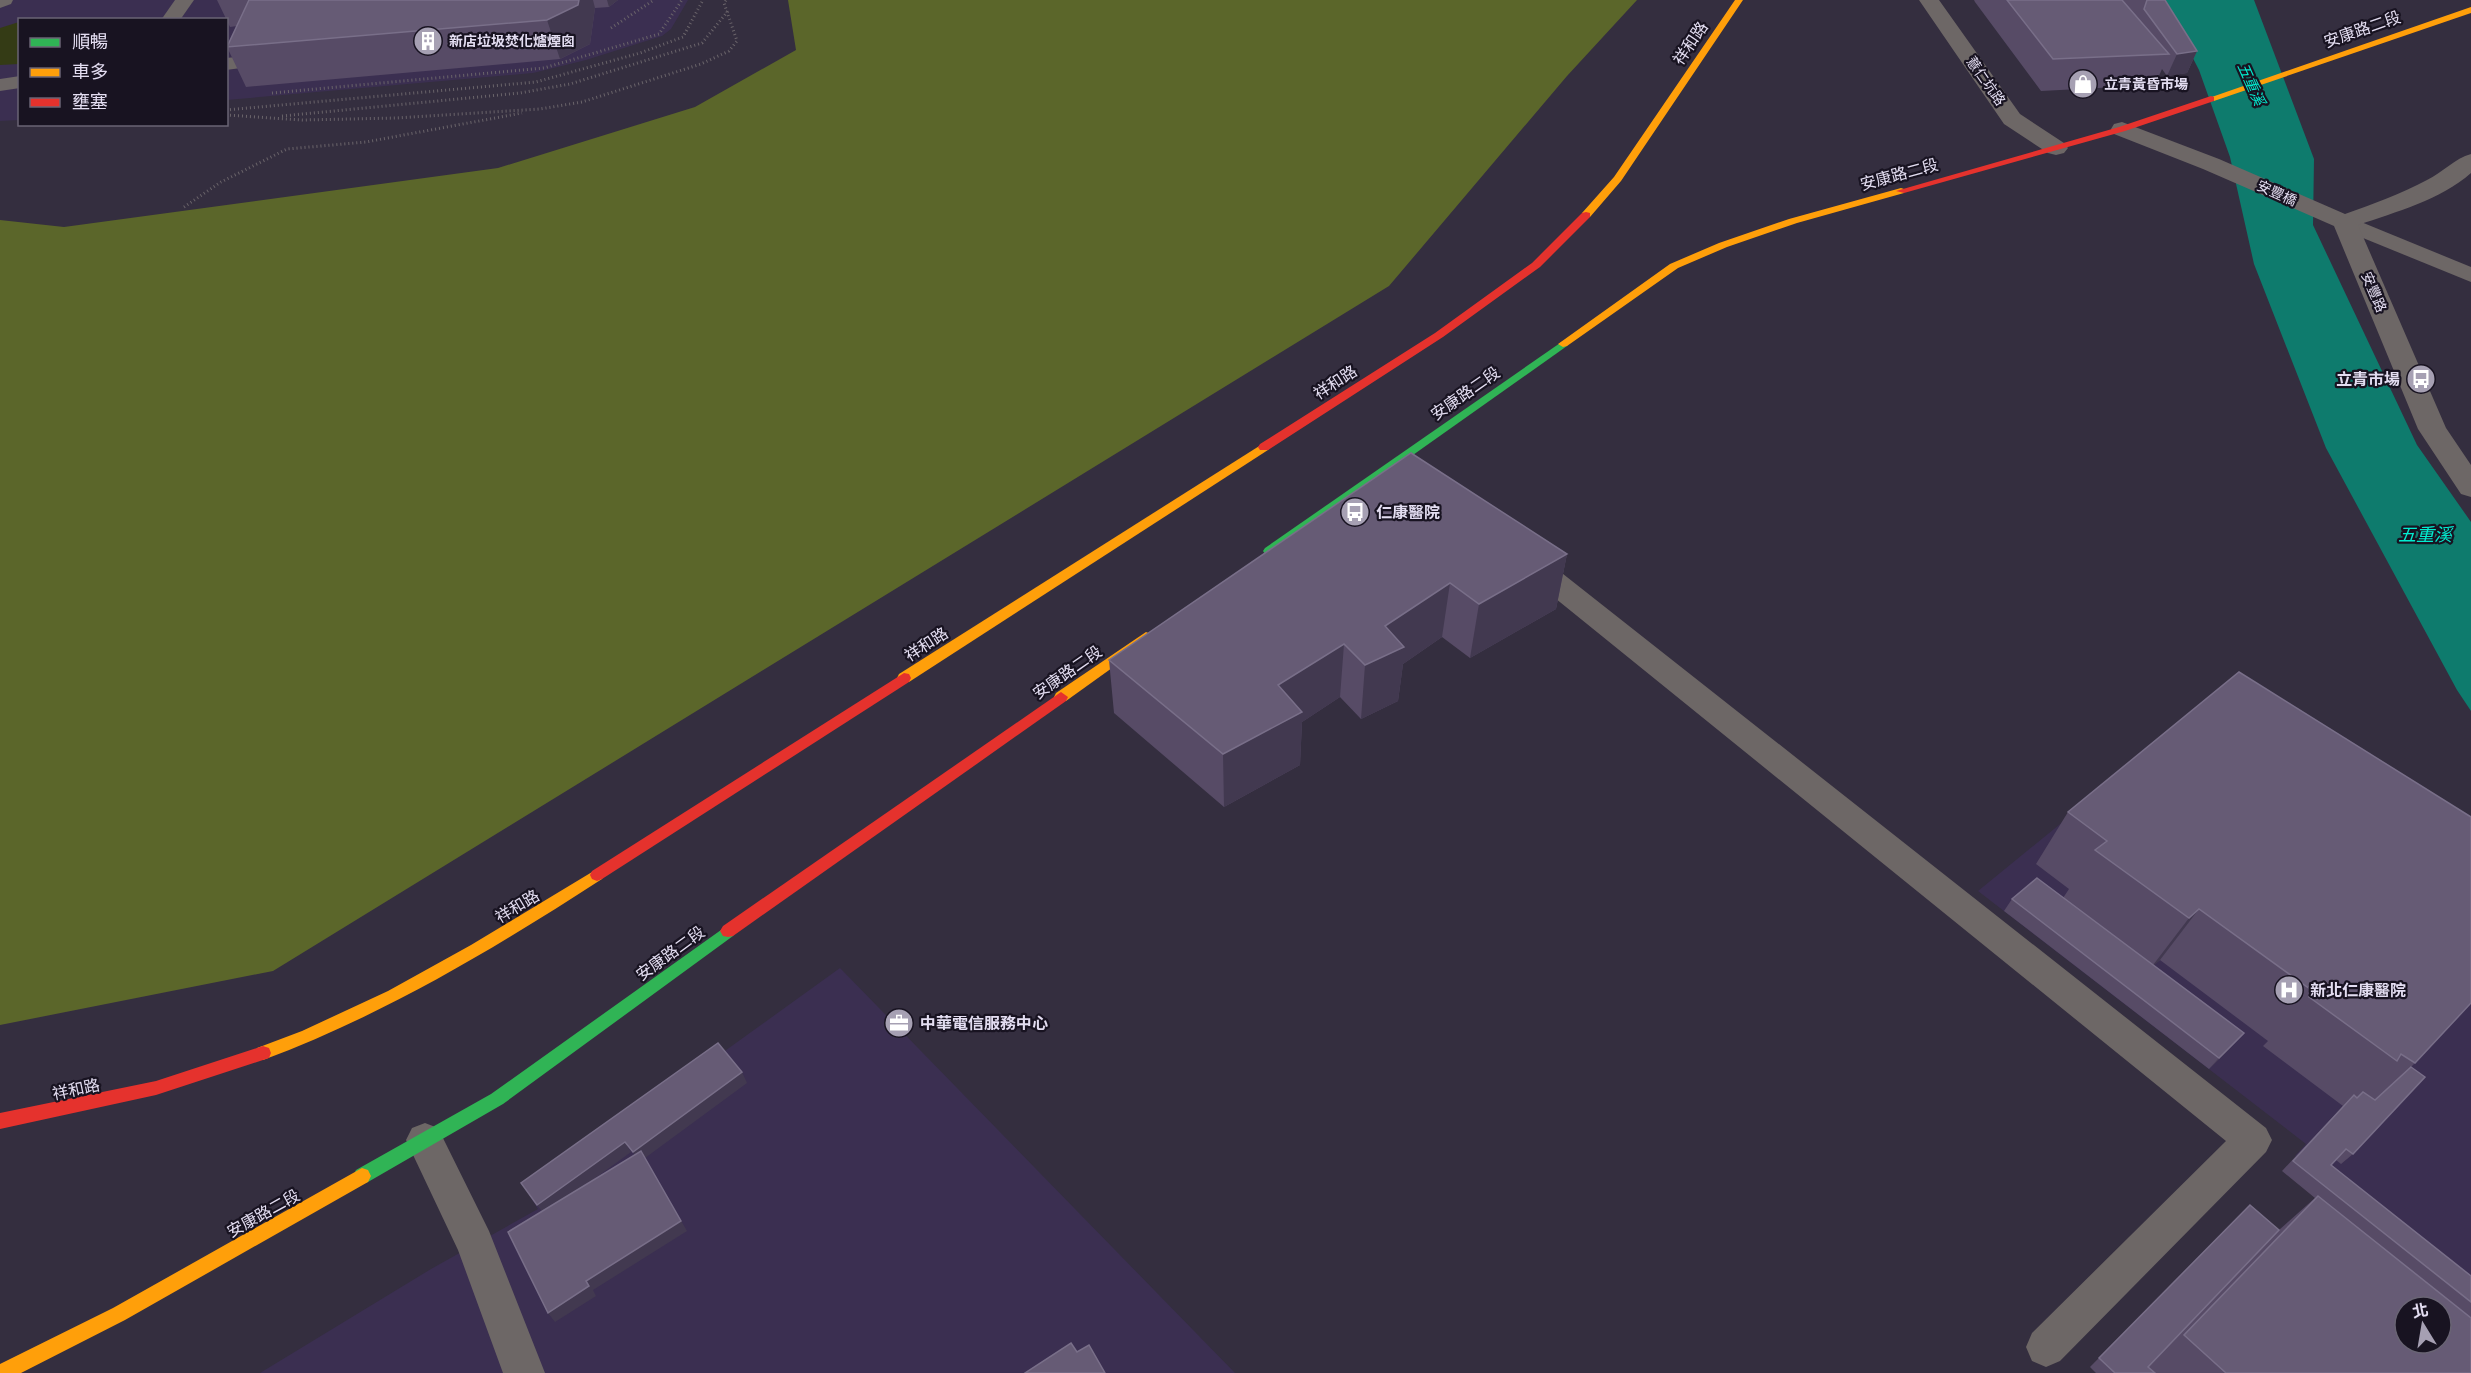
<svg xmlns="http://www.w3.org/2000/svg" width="2471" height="1373" font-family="'DejaVu Sans','Noto Sans TC',sans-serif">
  <rect width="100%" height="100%" fill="#342e3f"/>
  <g fill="#3b2f51">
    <polygon points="0,0 688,0 671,29 662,36 586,60 533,73 227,100 226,20 20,20 19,120 0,121"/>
    <polygon points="2190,718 2471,901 2471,1296 2295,1156 2306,1144 1978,891"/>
    <polygon points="840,968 1235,1373 260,1373 431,1269 538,1209 528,1193"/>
  </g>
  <polygon fill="#343b15" points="19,22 19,64 0,65 0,28"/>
  <polygon fill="#5b662a" points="788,0 1637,0 1567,76 1389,286 273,971 0,1025 0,220 64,227 498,168 695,107 796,50"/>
  <polygon fill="#0e7b6d" points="2163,0 2254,0 2314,159 2313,225 2417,445 2471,522 2471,711 2457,690 2326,448 2254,264 2230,157 2199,70"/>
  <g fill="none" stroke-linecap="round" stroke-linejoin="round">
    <g stroke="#6a646a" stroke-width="3" stroke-dasharray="1 3" stroke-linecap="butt">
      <polyline points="611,28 654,0"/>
      <polyline points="272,93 544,68 659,34 682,0"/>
      <polyline points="226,110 536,82 640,53 683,37 703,0"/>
      <polyline points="226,115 302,120 396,118 540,109 582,102 701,64 729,51 737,41 724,3 726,0"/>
      <polyline points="282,116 520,93 570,84 702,43 728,11"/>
      <polyline points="184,207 221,182 287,149 366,142 522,113"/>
    </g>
    <g fill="#6d6766" fill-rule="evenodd">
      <polygon points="0,0 13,0 11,4 0,8"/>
      <polygon points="175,0 194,0 180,20 161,20"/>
      <polygon points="256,55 263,57 266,61 263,65 226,70 226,58"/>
      <polygon points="20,76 20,88 0,91 0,79"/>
      <polygon points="2344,215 2471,267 2471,282 2336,227 2333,222 2336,217"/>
      <polygon points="1529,552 1539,555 2266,1128 2272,1140 2266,1152 2060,1361 2046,1367 2032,1361 2026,1347 2032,1333 2226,1141 1519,569 1515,562 1519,555"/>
      <polygon points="425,1123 438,1128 489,1231 545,1373 503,1373 458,1250 406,1140 412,1128"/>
    </g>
    <g fill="#6d6766" fill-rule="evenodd">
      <polygon points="1919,0 1939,0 2020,114 2064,143 2068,148 2064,153 2056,155 2048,153 2004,124"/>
      <path d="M2122,122L2219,159L2345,214C2373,204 2401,194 2427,180C2442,173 2455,158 2471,154V173C2440,200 2396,212 2358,225L2446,428L2471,465V497L2461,494L2418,429L2334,226L2203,169L2114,134L2111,129L2114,124Z"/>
    </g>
    <g fill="#30b455" fill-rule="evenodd">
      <polygon points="1563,341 1568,344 1567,346 1273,554 1265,554 1263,551 1265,548"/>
      <polygon points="728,925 733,926 736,931 733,936 503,1104 368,1182 362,1184 356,1182 353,1176 356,1170 491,1094"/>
    </g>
    <g fill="#ff9f0a" fill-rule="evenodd">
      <polygon points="1735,0 1743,0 1621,181 1590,217 1582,217 1582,213 1614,177"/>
      <polygon points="2471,7 2471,13 2214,101 2206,99"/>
      <polygon points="1901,188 1904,189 1904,193 1797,223 1727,247 1678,268 1567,346 1563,347 1558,344 1670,264 1719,243 1789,219"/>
      <polygon points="1264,443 1270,447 1268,450 909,682 899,682 897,678 899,674"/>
      <polygon points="1146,632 1151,634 1153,637 1151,640 1066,701 1056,701 1054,697 1056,693"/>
      <path d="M597,869L602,871L604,875L602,879C494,949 384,1015 263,1060L257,1058L255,1053L257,1048L302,1031L388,991L471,945Z"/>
      <polygon points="362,1168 368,1170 371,1176 368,1182 125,1320 21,1373 0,1373 0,1364 113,1308"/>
    </g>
    <g fill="#e5322d" fill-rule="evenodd">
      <polygon points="2211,96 2214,97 2214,101 2125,131 1904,193 1896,191 2119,127"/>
      <polygon points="1586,212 1590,213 1590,217 1540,267 1443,337 1268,450 1260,450 1258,447 1260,444 1435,333 1532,263 1582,213"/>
      <polygon points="904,673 909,674 911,678 909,682 602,879 597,881 592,879 590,875 592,871"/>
      <polygon points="1061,692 1068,697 1066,701 733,936 728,937 723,936 720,931 723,926"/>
      <polygon points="263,1046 269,1048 271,1053 269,1058 156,1095 0,1129 0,1113 156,1081"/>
    </g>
  </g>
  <g fill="#574b66">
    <polygon points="217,0 618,0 609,7 595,8 590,44 560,59 246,87 227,47 237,26 230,27"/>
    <polygon points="1974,0 2165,0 2197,51 2187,73 2167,76 2162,69 2155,85 2041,91 1975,2"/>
    <polygon points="1567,554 1556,609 1470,658 1442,637 1403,664 1398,701 1361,719 1340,697 1302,722 1300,765 1224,807 1114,713 1109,660"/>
    <polygon points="2068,812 2415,1063 2411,1067 2353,1154 2341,1164 2336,1160 2331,1165 2471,1276 2471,1373 2096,1373 2090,1367 2250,1205 2279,1230 2315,1198 2282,1171 2343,1106 2263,1046 2268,1041 2160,960 2153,965 2244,1033 2234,1044 2209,1069 2004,911 2012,899 2063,898 2069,889 2036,864"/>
  </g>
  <g fill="#423950">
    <polygon points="579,0 593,0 595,8 590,44 560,59 547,20"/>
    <polygon points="607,0 618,0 609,7"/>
    <polygon points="2197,51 2187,73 2167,76 2177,54"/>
    <polygon points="1567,554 1556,609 1470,658 1479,604"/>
    <polygon points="1450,583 1442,637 1403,664 1398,701 1361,719 1365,665 1385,626"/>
    <polygon points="1344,644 1340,697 1302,722 1300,765 1224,807 1223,754 1278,685"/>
    <polygon points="2199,909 2160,960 2150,969 2189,918"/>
    <polygon points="2244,1033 2234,1044 2209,1069 2219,1058"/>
    <polygon points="742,1072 747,1083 645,1158 687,1231 593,1290 596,1296 555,1322 548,1313 586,1281 639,1162 633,1152"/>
    <polygon points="625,1142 631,1152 545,1215 537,1205"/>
  </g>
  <g fill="#665b75" stroke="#796f89" stroke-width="1.5" fill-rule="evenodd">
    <polygon points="249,0 579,0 578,5 547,20 227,47"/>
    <polygon points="2007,0 2122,0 2169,54 2053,59"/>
    <polygon points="2147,0 2165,0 2197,51 2177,54 2144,9"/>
    <polygon points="1411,453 1567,554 1479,604 1450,583 1385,626 1404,647 1365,665 1344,644 1278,685 1302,712 1223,754 1109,660"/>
    <polygon points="2239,672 2471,817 2471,1003 2415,1063 2401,1054 2397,1061 2309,997 2314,992 2199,909 2189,918 2095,850 2107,841 2068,812"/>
    <polygon points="2037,878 2244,1033 2219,1058 2012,899"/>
    <polygon points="718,1043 742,1072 633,1152 625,1142 537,1205 521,1183"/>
    <polygon points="2411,1067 2425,1077 2353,1154 2346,1149 2331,1165 2471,1276 2471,1302 2293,1161 2354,1095 2357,1098 2363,1092 2375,1100"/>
    <polygon points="641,1151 681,1221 586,1281 589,1286 548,1313 508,1232"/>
    <path d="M2318,1196L2471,1318V1373H2226L2184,1335ZM2405,1307H2441V1343H2405Z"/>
    <polygon points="2250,1205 2279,1230 2148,1367 2155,1373 2115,1373 2099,1358"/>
    <polygon points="1071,1343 1077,1352 1089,1345 1105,1373 1025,1373"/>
  </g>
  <defs>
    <g id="building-disc" transform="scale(1.5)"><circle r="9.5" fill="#a6a0b3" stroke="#181321"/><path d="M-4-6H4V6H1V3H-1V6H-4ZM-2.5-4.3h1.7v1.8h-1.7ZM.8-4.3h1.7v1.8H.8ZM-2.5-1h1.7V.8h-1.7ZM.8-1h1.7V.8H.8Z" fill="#fff"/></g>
    <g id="shop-disc" transform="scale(1.5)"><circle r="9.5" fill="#a6a0b3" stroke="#181321"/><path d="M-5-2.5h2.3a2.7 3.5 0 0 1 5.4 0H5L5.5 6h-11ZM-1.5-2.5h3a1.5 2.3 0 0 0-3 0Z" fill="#fff"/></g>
    <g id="bus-disc" transform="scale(1.5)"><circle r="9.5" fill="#a6a0b3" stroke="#181321"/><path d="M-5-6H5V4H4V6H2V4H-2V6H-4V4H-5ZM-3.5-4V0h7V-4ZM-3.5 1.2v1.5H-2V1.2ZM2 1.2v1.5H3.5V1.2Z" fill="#fff"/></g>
    <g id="hospital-disc" transform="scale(1.5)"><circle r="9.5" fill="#a6a0b3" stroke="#181321"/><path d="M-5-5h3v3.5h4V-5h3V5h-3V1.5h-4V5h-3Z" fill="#fff"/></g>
    <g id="office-disc" transform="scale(1.5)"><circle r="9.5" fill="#a6a0b3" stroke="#181321"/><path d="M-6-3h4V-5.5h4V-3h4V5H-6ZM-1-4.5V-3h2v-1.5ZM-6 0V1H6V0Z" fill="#fff"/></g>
  </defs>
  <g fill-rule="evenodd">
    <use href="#building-disc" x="428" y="41"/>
    <use href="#shop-disc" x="2083" y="84"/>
    <use href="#bus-disc" x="2421" y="379"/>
    <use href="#bus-disc" x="1355" y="512"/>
    <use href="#hospital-disc" x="2289" y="990"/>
    <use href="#office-disc" x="899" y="1023"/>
  </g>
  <g text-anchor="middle" stroke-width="4.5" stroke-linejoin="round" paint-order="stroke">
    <g font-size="14" font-weight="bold" fill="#e3ddf1" stroke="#181321" text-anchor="start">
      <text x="449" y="46">新店垃圾焚化爐煙囪</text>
      <text x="2104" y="89">立青黃昏市場</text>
    </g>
    <g font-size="14" fill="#e3ddf1" stroke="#181321">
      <text transform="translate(1986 81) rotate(55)" y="5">薏仁坑路</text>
      <text transform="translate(2277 193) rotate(24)" y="5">安豐橋</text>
      <text transform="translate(2374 292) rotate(67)" y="5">安豐路</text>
    </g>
    <g font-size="15" font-style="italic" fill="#02edd0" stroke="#181321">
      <text transform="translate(2251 84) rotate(66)" y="5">五重溪</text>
    </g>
    <g font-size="16" fill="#e3ddf1" stroke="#181321">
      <text transform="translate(2362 29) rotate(-19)" y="6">安康路二段</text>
      <text transform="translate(1690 43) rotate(-56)" y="6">祥和路</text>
      <text transform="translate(1899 174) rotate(-15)" y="6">安康路二段</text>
      <text transform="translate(1335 382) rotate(-33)" y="6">祥和路</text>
      <text transform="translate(1465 393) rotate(-35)" y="6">安康路二段</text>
      <text transform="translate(926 644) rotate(-33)" y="6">祥和路</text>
      <text transform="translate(1067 672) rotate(-35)" y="6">安康路二段</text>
      <text transform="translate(517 906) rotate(-31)" y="6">祥和路</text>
      <text transform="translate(670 953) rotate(-36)" y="6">安康路二段</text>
      <text transform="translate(76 1089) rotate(-12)" y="6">祥和路</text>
      <text transform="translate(263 1213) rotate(-29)" y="6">安康路二段</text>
    </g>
    <g font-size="16" font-weight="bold" fill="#e3ddf1" stroke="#181321" text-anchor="start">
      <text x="2400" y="385" text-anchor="end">立青市場</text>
      <text x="1376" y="518">仁康醫院</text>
      <text x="2310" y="996">新北仁康醫院</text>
      <text x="920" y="1029">中華電信服務中心</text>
    </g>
    <g font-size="18" font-style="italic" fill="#02edd0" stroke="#181321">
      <text x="2425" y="541">五重溪</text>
    </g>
  </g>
  <rect x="18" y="18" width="210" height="108" fill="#181321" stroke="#696474" stroke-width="1.5"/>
  <rect x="30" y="38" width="30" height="9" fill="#30b455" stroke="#696474" stroke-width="1.5"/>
  <text x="72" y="48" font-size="18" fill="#e3ddf1">順暢</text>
  <rect x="30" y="68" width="30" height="9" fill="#ff9f0a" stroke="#696474" stroke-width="1.5"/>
  <text x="72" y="78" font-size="18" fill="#e3ddf1">車多</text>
  <rect x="30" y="98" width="30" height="9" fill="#e5322d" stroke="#696474" stroke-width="1.5"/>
  <text x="72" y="108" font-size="18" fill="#e3ddf1">壅塞</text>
  <g transform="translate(2423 1325) rotate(349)"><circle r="28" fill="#181321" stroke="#696474" stroke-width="1.5"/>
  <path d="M0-4.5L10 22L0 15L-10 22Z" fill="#a6a0b3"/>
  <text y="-9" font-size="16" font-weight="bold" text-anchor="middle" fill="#e3ddf1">北</text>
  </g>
</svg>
